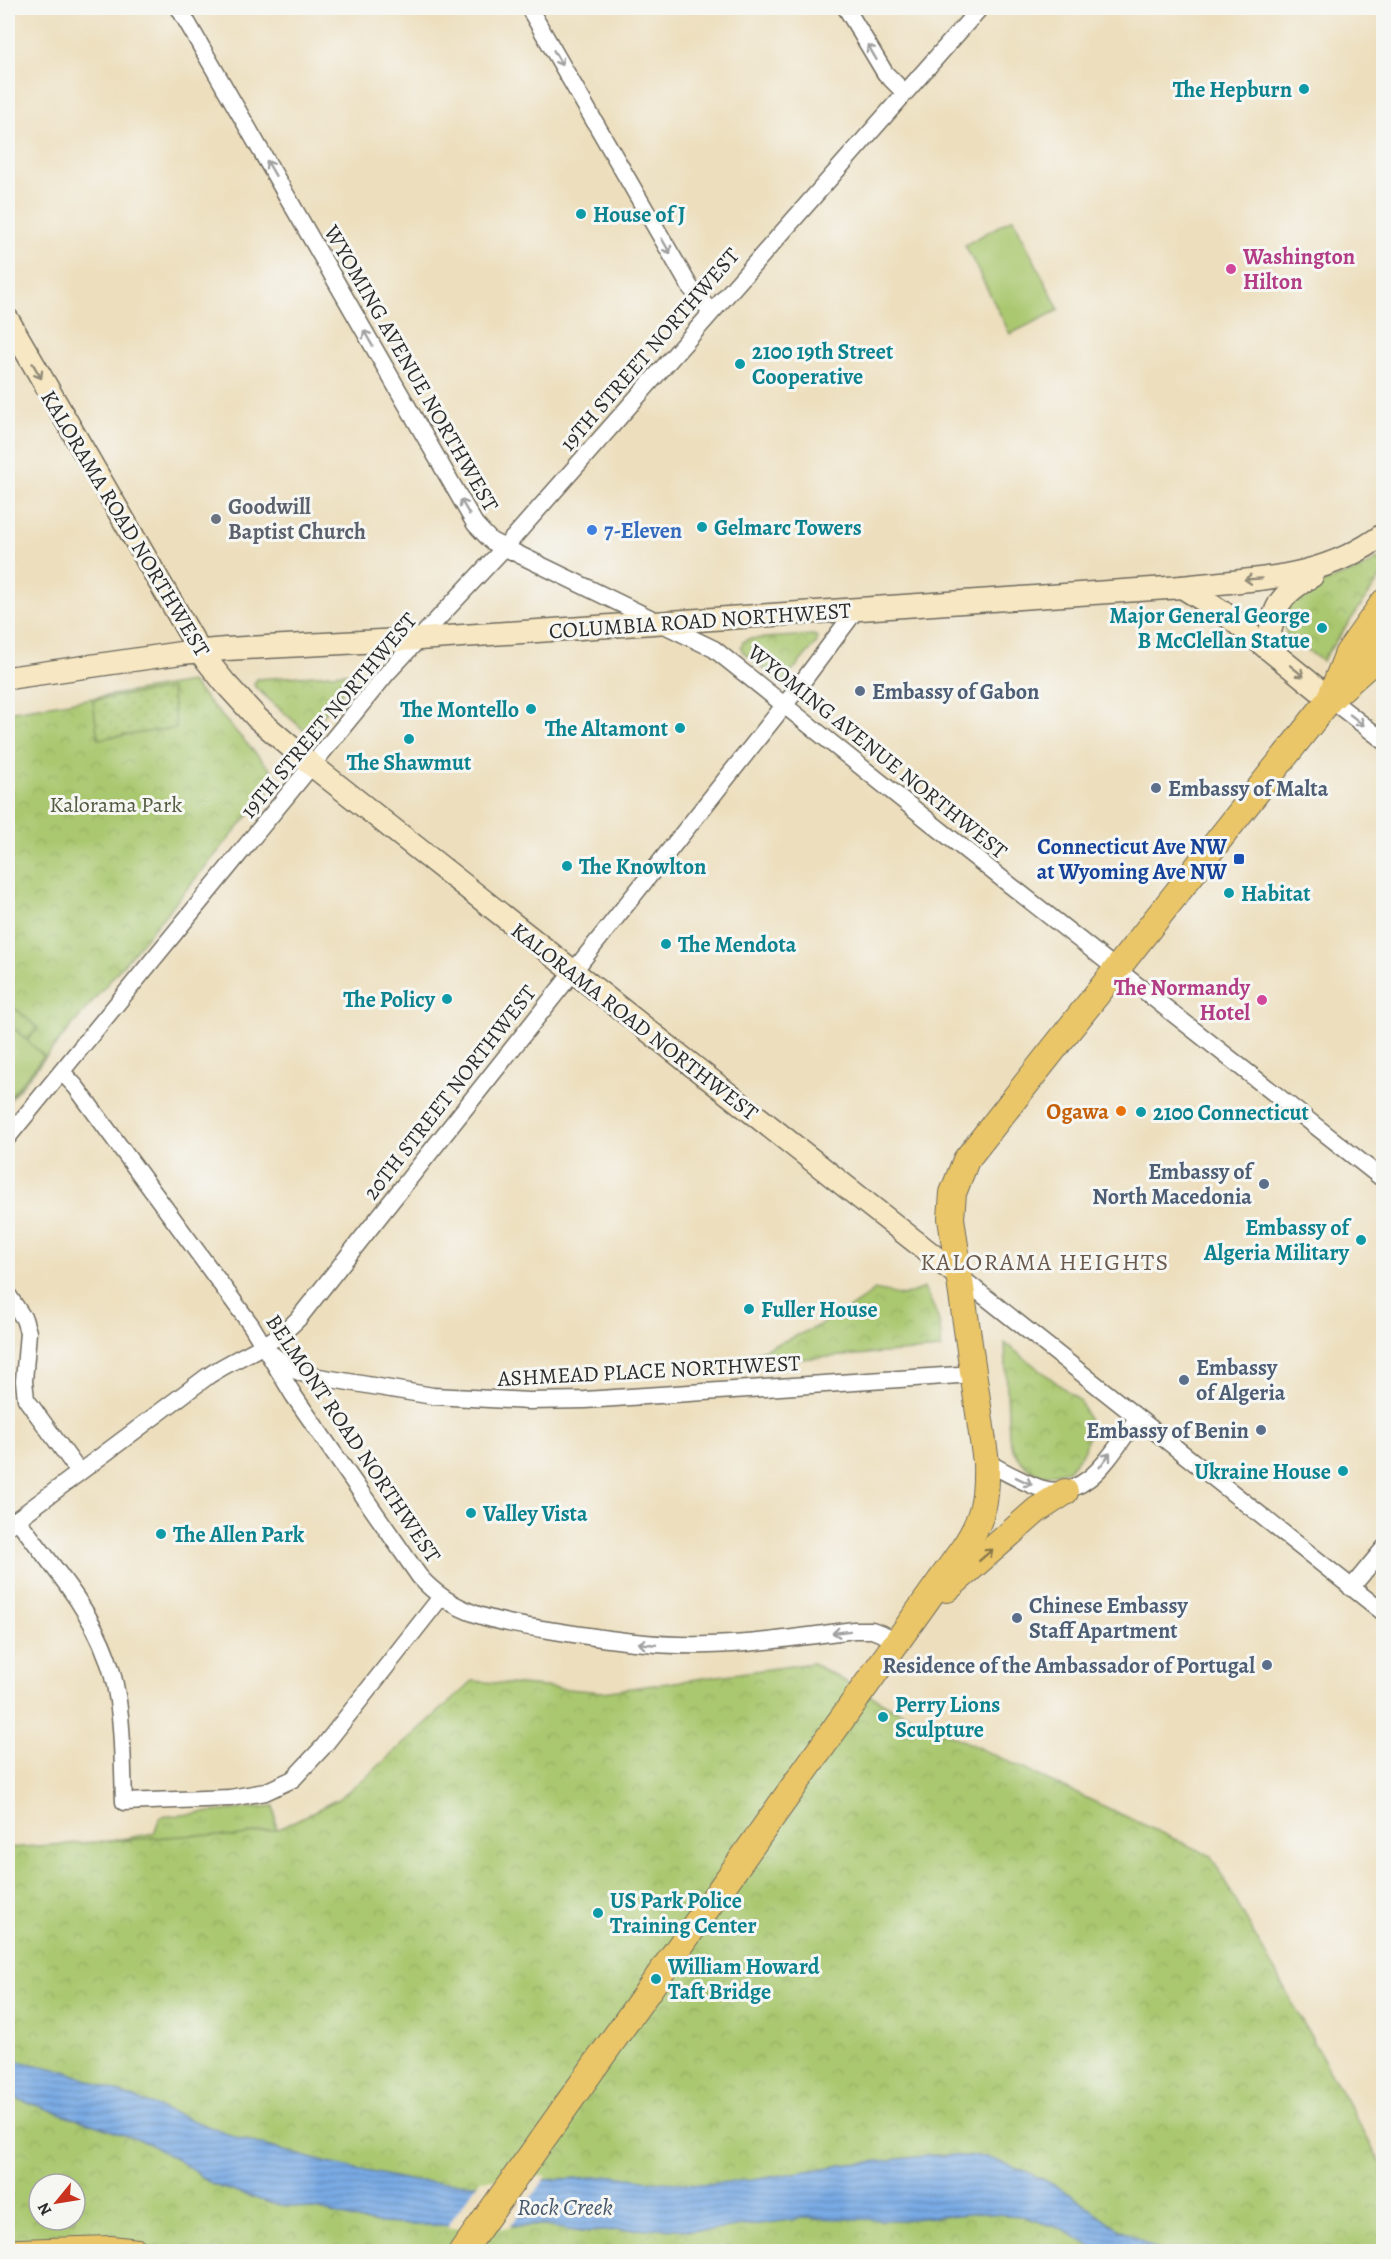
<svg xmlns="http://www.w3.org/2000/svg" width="1391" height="2259" font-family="Alegreya,serif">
  <defs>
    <pattern id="grass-tufts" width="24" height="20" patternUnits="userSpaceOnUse" patternTransform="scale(1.5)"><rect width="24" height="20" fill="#aac870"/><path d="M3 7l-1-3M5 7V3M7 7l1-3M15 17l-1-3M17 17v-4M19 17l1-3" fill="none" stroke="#92ac61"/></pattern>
    <pattern id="park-crowns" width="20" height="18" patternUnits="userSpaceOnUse" patternTransform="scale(1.5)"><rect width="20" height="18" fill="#aac870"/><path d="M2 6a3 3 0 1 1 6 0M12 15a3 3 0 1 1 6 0" fill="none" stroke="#92ac61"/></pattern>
    <pattern id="garden-dots" width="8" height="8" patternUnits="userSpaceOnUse" patternTransform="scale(1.5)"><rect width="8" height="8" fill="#aac870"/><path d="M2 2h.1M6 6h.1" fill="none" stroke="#92ac61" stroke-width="1.8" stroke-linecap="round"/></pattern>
    <pattern id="water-rules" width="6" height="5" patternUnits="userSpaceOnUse" patternTransform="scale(1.5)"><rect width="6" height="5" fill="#79aae4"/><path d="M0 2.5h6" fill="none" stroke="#638bb9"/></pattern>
  </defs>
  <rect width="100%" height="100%" fill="#f6f6f2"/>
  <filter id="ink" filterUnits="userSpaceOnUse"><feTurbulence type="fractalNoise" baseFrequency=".0167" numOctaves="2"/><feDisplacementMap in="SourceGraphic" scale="12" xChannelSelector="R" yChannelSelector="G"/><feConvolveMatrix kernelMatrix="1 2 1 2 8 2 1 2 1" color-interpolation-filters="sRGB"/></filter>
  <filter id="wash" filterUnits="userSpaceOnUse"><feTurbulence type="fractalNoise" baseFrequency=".008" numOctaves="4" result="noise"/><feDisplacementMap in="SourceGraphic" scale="24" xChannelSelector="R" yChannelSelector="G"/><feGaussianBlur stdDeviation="1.35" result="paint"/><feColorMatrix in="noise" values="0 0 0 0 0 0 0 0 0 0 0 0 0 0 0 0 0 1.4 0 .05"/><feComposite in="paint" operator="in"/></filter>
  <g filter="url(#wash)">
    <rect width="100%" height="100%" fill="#eddfbe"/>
    <polygon fill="url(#grass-tufts)" stroke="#6a7a4e" stroke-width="1.5" points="274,1806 277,1833 234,1891 89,1845 154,1833 160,1817"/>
    <g fill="url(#park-crowns)" stroke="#6a7a4e" stroke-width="1.5" fill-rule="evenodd">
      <polygon points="1382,557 1383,557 1383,574 1322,661 1286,634 1285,621 1288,604 1301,591 1360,569"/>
      <polygon points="813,635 817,637 817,642 783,682 777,680 743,652 741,647 743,642 748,639"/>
      <polygon points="345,673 350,673 352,680 314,727 305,731 255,687 254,684 257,679"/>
      <polygon points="191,682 279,779 8,1102 8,712"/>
      <path d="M924,1288C935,1308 943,1325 941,1349L728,1364C778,1343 832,1325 875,1290L903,1296Z"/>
      <path d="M1005,1343L1080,1401L1090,1423L1085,1450L1068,1470L1043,1476C1025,1468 1014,1457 1009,1438Z"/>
      <path d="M812,1663L895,1709L1211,1856L1383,2167V2251L8,2252V1848L197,1835L235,1837L281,1828L338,1799L371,1773L473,1681L603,1692ZM39,2184H75V2220H39Z"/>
    </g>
    <g fill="url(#garden-dots)" stroke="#6a7a4e" stroke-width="1.5">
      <polygon points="171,689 176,728 98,739 93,700"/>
      <polygon points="8,1002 38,1028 27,1040 8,1023"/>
    </g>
    <g fill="#aac870" stroke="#6a7a4e" stroke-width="1.5">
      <polygon points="1013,218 1059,310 1010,334 965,245"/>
      <polygon points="8,1023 44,1056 8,1099"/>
    </g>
    <polygon fill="url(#water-rules)" stroke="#526a88" stroke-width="1.5" points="8,2059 65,2071 238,2138 328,2163 413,2181 476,2184 613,2176 659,2182 705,2184 753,2180 842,2165 936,2155 987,2157 1030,2173 1070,2194 1110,2223 1159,2251 1097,2251 1065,2230 1022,2216 981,2213 900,2220 804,2218 707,2231 661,2228 581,2232 545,2226 414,2225 365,2222 320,2210 273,2204 229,2190 213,2185 182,2163 148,2143 8,2096"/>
    <polygon fill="#eddfbe" points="547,2176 509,2228 446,2228 480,2180"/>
  </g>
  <g filter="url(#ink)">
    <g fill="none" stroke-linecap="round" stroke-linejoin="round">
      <g stroke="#6f6a5e" stroke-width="19">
        <g id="street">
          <polyline points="179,8 475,524 491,541 714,649 939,829 1384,1180"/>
          <polyline points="529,8 690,287 711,312"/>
          <polyline points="846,8 885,73 904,92"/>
          <polyline points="1330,699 1384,741"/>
          <path d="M62,1072L76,1087L251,1325L294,1396L419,1576C454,1617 504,1623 555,1631C606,1639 657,1647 709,1645C758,1644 806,1636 854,1630H872L898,1640"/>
          <polyline points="8,1137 388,672 505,547 980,8"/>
          <polyline points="959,1276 1384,1613"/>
          <polyline points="8,1295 24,1319 28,1332 24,1381 26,1399 79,1472"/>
          <polyline points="273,1355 289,1368 307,1375 433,1396 529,1401 585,1400 974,1374"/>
          <path d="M986,1462C1004,1471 1022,1482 1040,1488C1087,1504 1113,1450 1137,1419"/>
          <path d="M17,1519C49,1562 89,1606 107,1657C124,1703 122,1754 124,1802L230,1798L265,1792L293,1779L323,1747L441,1597"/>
          <path d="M8,1526L208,1376C239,1355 271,1347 298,1319L794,693L856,610"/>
          <polyline points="1351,1588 1384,1548"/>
        </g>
      </g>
      <g stroke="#6f6a5e" stroke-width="25">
        <g id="secondary">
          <polyline points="8,320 200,652 225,683 257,718 313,766 959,1276"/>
          <polyline points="1182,587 1224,613 1330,699"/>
          <path d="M1267,648C1275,607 1275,598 1312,576"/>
          <path d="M8,678L181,653L226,649L419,639L1182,587C1256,578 1321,581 1384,534"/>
        </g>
      </g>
      <g stroke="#6f6a5e" stroke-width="28">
        <g id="primary">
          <polyline points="1332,693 1348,653 1384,602"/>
          <polyline points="947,1589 1037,1510 1065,1492"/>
          <polyline points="18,2252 111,2249 137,2252"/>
          <path d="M462,2252L963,1549C984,1519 987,1497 986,1462L951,1218L953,1193L966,1160L1330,699L1367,666L1384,645"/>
        </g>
      </g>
      <use href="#street" stroke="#fff" stroke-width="16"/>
      <use href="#secondary" stroke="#f7e8c3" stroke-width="22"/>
      <use href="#primary" stroke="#eac669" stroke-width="26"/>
    </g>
    <defs><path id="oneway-shaft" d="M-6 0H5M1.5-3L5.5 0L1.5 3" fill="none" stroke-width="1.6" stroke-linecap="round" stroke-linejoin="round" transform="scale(1.5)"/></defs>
    <g stroke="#a0a0a0">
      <use href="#oneway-shaft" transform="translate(872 52) rotate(-120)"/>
      <use href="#oneway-shaft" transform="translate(558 58) rotate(60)"/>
      <use href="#oneway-shaft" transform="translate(271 168) rotate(-120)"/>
      <use href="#oneway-shaft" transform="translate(666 246) rotate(60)"/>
      <use href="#oneway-shaft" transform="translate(368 338) rotate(-120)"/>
      <use href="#oneway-shaft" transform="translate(465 507) rotate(-120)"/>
      <use href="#oneway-shaft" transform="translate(1357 720) rotate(38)"/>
      <use href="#oneway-shaft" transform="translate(1105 1460) rotate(-53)"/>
      <use href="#oneway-shaft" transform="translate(1024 1481) rotate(26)"/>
      <use href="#oneway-shaft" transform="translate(841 1632) rotate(173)"/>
      <use href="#oneway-shaft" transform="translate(647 1644) rotate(-175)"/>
    </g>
    <g stroke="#918a77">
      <use href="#oneway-shaft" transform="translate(37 371) rotate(60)"/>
      <use href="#oneway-shaft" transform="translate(1253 579) rotate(176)"/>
      <use href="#oneway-shaft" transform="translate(1297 671) rotate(39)"/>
    </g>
    <use stroke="#8a784a" href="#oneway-shaft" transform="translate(986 1555) rotate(-41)"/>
  </g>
  <g fill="#0f9aa8" stroke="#f6f6f2" stroke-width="2">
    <circle cx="1304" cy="89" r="6"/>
    <circle cx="581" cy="214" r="6"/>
    <circle cx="740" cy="364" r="6"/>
    <circle cx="702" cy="527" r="6"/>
    <circle cx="1322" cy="628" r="6"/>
    <circle cx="531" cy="709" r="6"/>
    <circle cx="680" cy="728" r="6"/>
    <circle cx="409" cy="739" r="6"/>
    <circle cx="567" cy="866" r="6"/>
    <circle cx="1229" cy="893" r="6"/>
    <circle cx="666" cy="944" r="6"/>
    <circle cx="447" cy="999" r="6"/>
    <circle cx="1141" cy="1112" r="6"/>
    <circle cx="1361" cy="1240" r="6"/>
    <circle cx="749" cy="1309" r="6"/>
    <circle cx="1343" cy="1471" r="6"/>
    <circle cx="471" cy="1513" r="6"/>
    <circle cx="161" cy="1534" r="6"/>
    <circle cx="883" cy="1717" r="6"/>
    <circle cx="598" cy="1913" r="6"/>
    <circle cx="656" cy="1979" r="6"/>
  </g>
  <g fill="#d1479c" stroke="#f6f6f2" stroke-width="2">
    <circle cx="1231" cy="269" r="6"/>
    <circle cx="1262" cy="1000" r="6"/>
  </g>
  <circle fill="#6b7280" stroke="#f6f6f2" stroke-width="2" cx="216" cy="519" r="6"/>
  <circle fill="#3f7fe0" stroke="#f6f6f2" stroke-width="2" cx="592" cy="530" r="6"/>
  <g fill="#5c6f8a" stroke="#f6f6f2" stroke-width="2">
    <circle cx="860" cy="691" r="6"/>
    <circle cx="1156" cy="788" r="6"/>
    <circle cx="1264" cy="1184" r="6"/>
    <circle cx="1184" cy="1380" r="6"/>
    <circle cx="1261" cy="1430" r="6"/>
    <circle cx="1017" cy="1618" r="6"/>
    <circle cx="1267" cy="1665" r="6"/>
  </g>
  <rect fill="#1a4fb4" stroke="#f6f6f2" stroke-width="2" x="1233" y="853" width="12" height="12" rx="3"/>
  <circle fill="#e8710a" stroke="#f6f6f2" stroke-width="2" cx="1121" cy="1111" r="6"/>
  <g text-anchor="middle" stroke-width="6" stroke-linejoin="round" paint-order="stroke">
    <g font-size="22" font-weight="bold" fill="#0d838f" stroke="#f6f6f2" text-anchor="start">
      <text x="1292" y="97" text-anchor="end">The Hepburn</text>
      <text x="593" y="222">House of J</text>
      <text x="752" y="359">2100 19th Street<tspan x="752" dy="25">Cooperative</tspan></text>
      <text x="714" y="535">Gelmarc Towers</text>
      <text x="1310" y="623" text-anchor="end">Major General George<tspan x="1310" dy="25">B McClellan Statue</tspan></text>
      <text x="519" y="717" text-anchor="end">The Montello</text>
      <text x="668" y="736" text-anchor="end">The Altamont</text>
      <text x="409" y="770" text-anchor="middle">The Shawmut</text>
      <text x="579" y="874">The Knowlton</text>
      <text x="1241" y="901">Habitat</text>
      <text x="678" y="952">The Mendota</text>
      <text x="435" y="1007" text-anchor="end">The Policy</text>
      <text x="1153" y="1120">2100 Connecticut</text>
      <text x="1349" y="1235" text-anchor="end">Embassy of<tspan x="1349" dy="25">Algeria Military</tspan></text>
      <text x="761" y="1317">Fuller House</text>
      <text x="1331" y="1479" text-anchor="end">Ukraine House</text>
      <text x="483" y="1521">Valley Vista</text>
      <text x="173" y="1542">The Allen Park</text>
      <text x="895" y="1712">Perry Lions<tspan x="895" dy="25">Sculpture</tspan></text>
      <text x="610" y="1908">US Park Police<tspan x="610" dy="25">Training Center</tspan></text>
      <text x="668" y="1974">William Howard<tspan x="668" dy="25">Taft Bridge</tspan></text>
    </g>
    <g font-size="22" font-weight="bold" fill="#b23c85" stroke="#f6f6f2" text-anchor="start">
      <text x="1243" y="264">Washington<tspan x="1243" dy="25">Hilton</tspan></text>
      <text x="1250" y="995" text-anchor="end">The Normandy<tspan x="1250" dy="25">Hotel</tspan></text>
    </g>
    <g font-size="22" fill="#2b2b2b" stroke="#f6f6f2">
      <text transform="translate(649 349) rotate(-49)" y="8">19TH STREET NORTHWEST</text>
      <text transform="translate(412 368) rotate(60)" y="8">WYOMING AVENUE NORTHWEST</text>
      <text transform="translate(126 523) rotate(59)" y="8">KALORAMA ROAD NORTHWEST</text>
      <text transform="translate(700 620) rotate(-4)" y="8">COLUMBIA ROAD NORTHWEST</text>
      <text transform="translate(328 715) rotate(-50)" y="8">19TH STREET NORTHWEST</text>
      <text transform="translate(878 751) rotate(39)" y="8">WYOMING AVENUE NORTHWEST</text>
      <text transform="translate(635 1021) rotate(38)" y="8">KALORAMA ROAD NORTHWEST</text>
      <text transform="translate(449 1092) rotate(-52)" y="8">20TH STREET NORTHWEST</text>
      <text transform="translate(649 1370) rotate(-3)" y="8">ASHMEAD PLACE NORTHWEST</text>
      <text transform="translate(354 1438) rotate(56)" y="8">BELMONT ROAD NORTHWEST</text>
    </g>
    <g font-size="22" font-weight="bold" fill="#5b616d" stroke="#f6f6f2" text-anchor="start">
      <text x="228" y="514">Goodwill<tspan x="228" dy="25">Baptist Church</tspan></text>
    </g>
    <g font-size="22" font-weight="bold" fill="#366cbe" stroke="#f6f6f2" text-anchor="start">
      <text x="604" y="538">7-Eleven</text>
    </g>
    <g font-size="22" font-weight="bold" fill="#4e5e75" stroke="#f6f6f2" text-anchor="start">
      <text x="872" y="699">Embassy of Gabon</text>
      <text x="1168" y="796">Embassy of Malta</text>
      <text x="1252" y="1179" text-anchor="end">Embassy of<tspan x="1252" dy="25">North Macedonia</tspan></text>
      <text x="1196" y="1375">Embassy<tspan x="1196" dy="25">of Algeria</tspan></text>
      <text x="1249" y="1438" text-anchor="end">Embassy of Benin</text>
      <text x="1029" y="1613">Chinese Embassy<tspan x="1029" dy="25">Staff Apartment</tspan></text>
      <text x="1255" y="1673" text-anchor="end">Residence of the Ambassador of Portugal</text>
    </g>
    <g font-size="22" fill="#515a40" stroke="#f6f6f2">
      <text x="116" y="812">Kalorama Park</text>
    </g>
    <g font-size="22" font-weight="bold" fill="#164399" stroke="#f6f6f2" text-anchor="end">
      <text x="1227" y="854">Connecticut Ave NW<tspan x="1227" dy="25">at Wyoming Ave NW</tspan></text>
    </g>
    <g font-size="22" font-weight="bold" fill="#c56008" stroke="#f6f6f2" text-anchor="end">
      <text x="1109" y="1119">Ogawa</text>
    </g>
    <g font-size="24" letter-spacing="1.5" fill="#6a5a4d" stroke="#f6f6f2">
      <text x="1045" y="1270">KALORAMA HEIGHTS</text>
    </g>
    <g font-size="24" font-style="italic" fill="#46576c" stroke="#f6f6f2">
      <text x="565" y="2215">Rock Creek</text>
    </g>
  </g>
  <rect width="1391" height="2259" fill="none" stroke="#f6f6f2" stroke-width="30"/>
  <g transform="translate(57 2202) rotate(240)"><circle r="28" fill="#f6f6f2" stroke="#a5a5a2" stroke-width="1.5"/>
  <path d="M0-4.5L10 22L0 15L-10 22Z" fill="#c8321e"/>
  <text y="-9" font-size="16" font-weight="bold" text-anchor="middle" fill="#2b2b2b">N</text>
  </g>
</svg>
